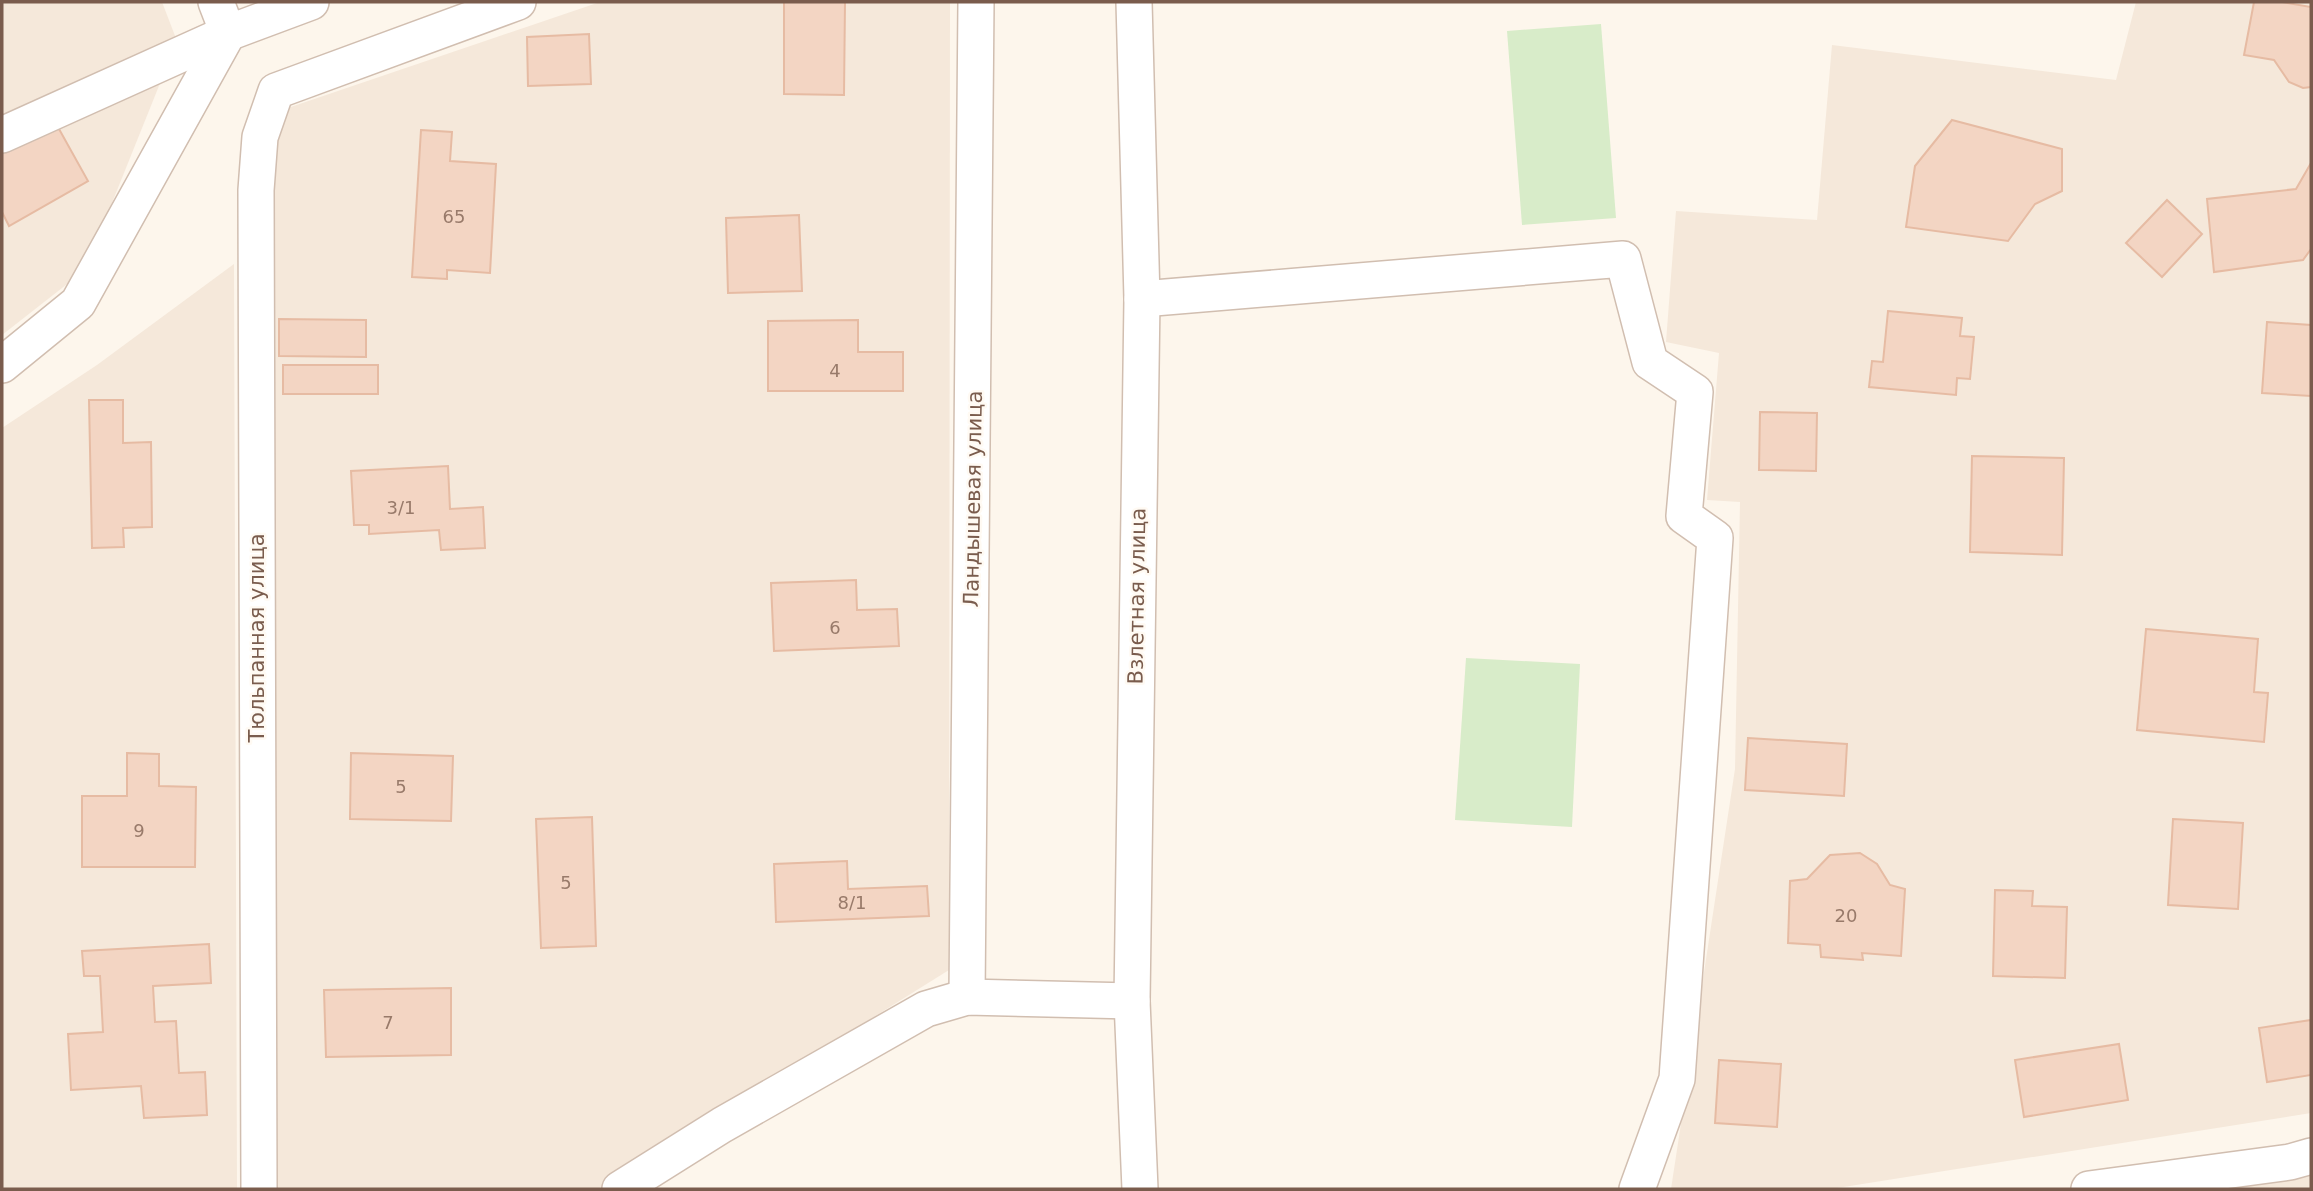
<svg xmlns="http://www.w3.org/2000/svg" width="2313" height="1191" font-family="'DejaVu Sans',sans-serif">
  <rect width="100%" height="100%" fill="#fdf6ec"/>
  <g fill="#f5e8da">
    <polygon points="2,2 162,2 177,41 85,270 2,335"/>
    <polygon points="600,2 950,2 949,970 598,1189 270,1189 266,345 279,111"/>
    <polygon points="2136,2 2311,2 2311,1113 1831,1189 1671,1189 1735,769 1740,502 1707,500 1719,353 1666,342 1676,211 1817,220 1832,45 2116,80"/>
    <polygon points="234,264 237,1189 2,1189 2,428 97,365"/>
    <polygon points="2311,1165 2311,1189 2144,1189"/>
  </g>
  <g fill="#d8ecc9">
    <polygon points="1601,24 1616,218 1522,225 1507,31"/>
    <polygon points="1466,658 1580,664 1572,827 1455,820"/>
  </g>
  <g fill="#f3d5c3" stroke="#e6bba3" stroke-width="2">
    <polygon points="784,2 845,2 844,95 784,94"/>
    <polygon points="2254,2 2282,2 2311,7 2311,87 2303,88 2289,82 2274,60 2244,55"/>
    <polygon points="589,34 591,84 528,86 527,37"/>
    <polygon points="54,120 88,181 9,226 2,212 2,149"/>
    <polygon points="1952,120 2062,149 2062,191 2035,204 2008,241 1906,227 1915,166"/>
    <polygon points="421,130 452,132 450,161 496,164 490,273 447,270 447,279 412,277"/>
    <polygon points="2311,163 2311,249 2303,260 2214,272 2207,199 2296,189"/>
    <polygon points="2167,200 2202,234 2162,277 2126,243"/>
    <polygon points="799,215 802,291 728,293 726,218"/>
    <polygon points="1888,311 1962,318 1960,336 1974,337 1970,379 1957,378 1956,395 1869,387 1872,361 1883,362"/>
    <polygon points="279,319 366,320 366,357 279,356"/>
    <polygon points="858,320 858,352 903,352 903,391 768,391 768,321"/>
    <polygon points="2267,322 2311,325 2311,396 2262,393"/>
    <rect x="283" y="365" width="95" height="29"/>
    <polygon points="89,400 123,400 123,443 151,442 152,527 123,528 124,547 92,548"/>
    <polygon points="1760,412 1817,413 1816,471 1759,470"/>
    <polygon points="1972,456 2064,458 2062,555 1970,552"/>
    <polygon points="448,466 450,509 483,507 485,548 441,550 439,530 369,534 369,525 354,525 351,471"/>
    <polygon points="856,580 857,610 897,609 899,646 774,651 771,583"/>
    <polygon points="2146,629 2258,639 2254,692 2268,693 2264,742 2137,730"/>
    <polygon points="1748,738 1847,744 1844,796 1745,790"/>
    <polygon points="127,753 159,754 159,786 196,787 195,867 82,867 82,796 127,796"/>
    <polygon points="351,753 453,756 451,821 350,819"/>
    <polygon points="592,817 596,946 541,948 536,819"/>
    <polygon points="2173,819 2243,823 2238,909 2168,905"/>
    <polygon points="1860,853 1877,864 1890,885 1905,889 1901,956 1862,953 1863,960 1821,957 1820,945 1788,943 1790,881 1807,879 1830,855"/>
    <polygon points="847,861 848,889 927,886 929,916 776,922 774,864"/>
    <polygon points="1995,890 2033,891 2032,906 2067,907 2065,978 1993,976"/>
    <polygon points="209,944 211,983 153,986 155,1022 176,1021 179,1073 205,1072 207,1115 144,1118 141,1086 71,1090 68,1034 103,1032 100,976 84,976 82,951"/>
    <polygon points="451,988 451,1055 326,1057 324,990"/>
    <polygon points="2311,1020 2311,1075 2267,1082 2259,1028"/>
    <polygon points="2119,1044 2128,1100 2024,1117 2015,1060"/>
    <polygon points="1719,1060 1781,1064 1777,1127 1715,1123"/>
  </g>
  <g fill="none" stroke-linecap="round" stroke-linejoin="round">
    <g stroke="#d1beb0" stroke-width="38">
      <g id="minor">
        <polyline points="216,2 228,33"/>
        <polyline points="1134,2 1142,299 1132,1001 1140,1189"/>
        <polyline points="2,135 228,33 311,2"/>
        <polyline points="1142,299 1623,259 1650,362 1695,392 1684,516 1715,538 1677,1079 1637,1189"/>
        <polyline points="2,365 78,303 228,33"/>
        <polyline points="967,997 976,2"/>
        <polyline points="259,1189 256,190 260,137 276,91 518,2"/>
        <polyline points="620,1189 722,1125 926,1009 967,997 1132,1001"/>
        <polyline points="2089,1189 2290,1162 2311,1156"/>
      </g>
    </g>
    <use href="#minor" stroke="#fff" stroke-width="35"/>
  </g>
  <g text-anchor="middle" stroke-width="5" stroke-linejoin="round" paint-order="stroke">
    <g font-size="18" fill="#987a6a">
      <text x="454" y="223">65</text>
      <text x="835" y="377">4</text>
      <text x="401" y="514">3/1</text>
      <text x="835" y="634">6</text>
      <text x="401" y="793">5</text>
      <text x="139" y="837">9</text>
      <text x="566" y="889">5</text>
      <text x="852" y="909">8/1</text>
      <text x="1846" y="922">20</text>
      <text x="388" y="1029">7</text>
    </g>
    <g font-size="21" fill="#7a5c4d" stroke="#fffaf3">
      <text transform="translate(973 499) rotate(-89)" y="7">Ландышевая улица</text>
      <text transform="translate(1137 596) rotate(-89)" y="7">Взлетная улица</text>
      <text transform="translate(257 638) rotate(-90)" y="7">Тюльпанная улица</text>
    </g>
  </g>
  <rect width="2313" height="1191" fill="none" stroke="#7a5c4d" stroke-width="7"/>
</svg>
